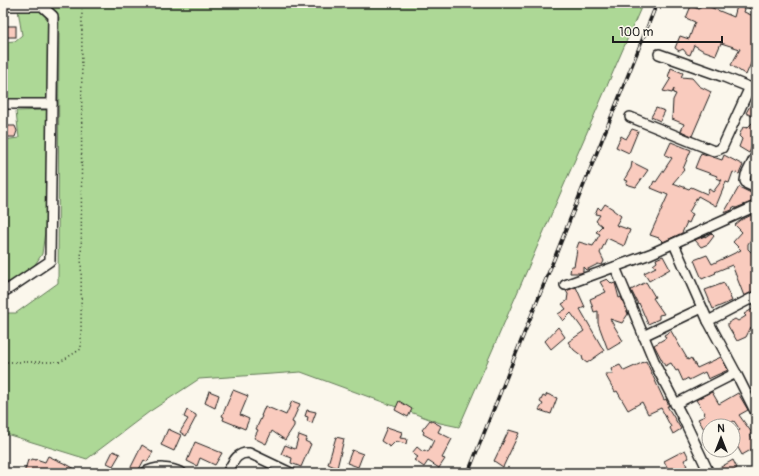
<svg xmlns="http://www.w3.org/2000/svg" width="759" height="476" font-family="Pangolin,sans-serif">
  <rect width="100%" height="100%" fill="#fbf7ec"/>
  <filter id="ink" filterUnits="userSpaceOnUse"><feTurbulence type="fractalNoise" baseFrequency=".025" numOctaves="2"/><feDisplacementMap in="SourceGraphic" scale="8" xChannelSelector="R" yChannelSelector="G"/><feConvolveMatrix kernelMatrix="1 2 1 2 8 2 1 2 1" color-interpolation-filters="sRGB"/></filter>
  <g filter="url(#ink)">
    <g fill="#add896" stroke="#647a59">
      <polygon points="44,3 643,3 459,427 440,423 301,372 199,379 149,412 87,459 3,433 3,313 16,313 58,283 59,17"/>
      <polygon points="18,10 41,11 48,20 50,99 45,102 3,102 3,42 15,41 22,35"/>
      <polygon points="47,110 46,224 42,254 32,269 13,281 3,283 3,140 19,138 16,111"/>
    </g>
    <g fill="#f9cbbe" stroke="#1c1c1c">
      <polygon points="702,3 711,3 710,7 734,17 737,6 745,9 744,12 756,17 756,57 754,56 746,75 731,65 740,49 721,43 716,55 702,50 694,45 690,55 687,54 683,49 679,51 675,48 680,36 689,39 695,22 686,18 691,6 699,9"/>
      <rect x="3" y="26" width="13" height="11"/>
      <polygon points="671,68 683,73 681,77 692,78 699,86 711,92 692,136 681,131 684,124 672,119 673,100 676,94 673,93 674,89 672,93 663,91 671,78 668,77"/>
      <polygon points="751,104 756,106 756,118 746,113"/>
      <polygon points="656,108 665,111 660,121 651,117"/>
      <polygon points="756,119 756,138 749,153 739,147 742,139 739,136 743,127 747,128"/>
      <polygon points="3,126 15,126 17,131 15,137 3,137"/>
      <polygon points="632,129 638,131 629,153 616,147 621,136 626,139"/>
      <polygon points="671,142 691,150 683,169 684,170 673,183 689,189 691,187 707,194 709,189 713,192 722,180 716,178 717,176 695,168 701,153 722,160 724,155 743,165 739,174 733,172 729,183 726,182 716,206 698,196 689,212 693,214 689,223 687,222 682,233 663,242 659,238 650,235 668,195 651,188 654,181 656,182 672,158 665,155"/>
      <polygon points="632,162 648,170 636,187 626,184 628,181 624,180 631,168"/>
      <polygon points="739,187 755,195 751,202 736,208 733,207 732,210 724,213"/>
      <polygon points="605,204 613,209 613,210 621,216 616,225 630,230 624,246 607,238 600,253 604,261 602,265 598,264 586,270 583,267 583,272 580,273 570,273 571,266 574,266 577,250 576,250 579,242 593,246 600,234 596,232 602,226 596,221 600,215 595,214 598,207 601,210"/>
      <polygon points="756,213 756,236 754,234 748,244 748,249 755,256 754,259 756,262 756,290 744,296 732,265 715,272 716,273 702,279 694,260 707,255 712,264 741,250 733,242 742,232 735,225 741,220"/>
      <polygon points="711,233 714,236 708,244 701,247 695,240 705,236 705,237"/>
      <polygon points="663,256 670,269 649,281 644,273 656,267 653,265 657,262 656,259"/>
      <polygon points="607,279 612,284 615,283 619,298 621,297 628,314 622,323 610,319 623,341 608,350 598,323 598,311 594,312 590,299 606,292 600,282"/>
      <polygon points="646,282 655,297 653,298 664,314 659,315 659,319 648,324 639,303 638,304 631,290"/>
      <polygon points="724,283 732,301 713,309 705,290"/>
      <polygon points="576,287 585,307 580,309 604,351 587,363 583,360 582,356 574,350 568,342 584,331 571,313 563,321 558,314 566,309 562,304 567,301 568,294 566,291"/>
      <polygon points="756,307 756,336 751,327 746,337 737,341 728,326 728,323 735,319 738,321 746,316 744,314"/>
      <polygon points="558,327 565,337 551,349 545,341"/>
      <polygon points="671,331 688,360 691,358 697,368 721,357 728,370 708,379 705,372 689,380 688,378 683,381 678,370 676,371 671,363 665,366 654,345 666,338 664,335"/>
      <polygon points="646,361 664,400 666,399 669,406 667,406 681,429 673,434 670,428 671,427 661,408 648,414 642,402 628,410 617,391 615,392 605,374 613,374 611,369 620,365 624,371"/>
      <polygon points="233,390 248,396 240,415 249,419 245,429 223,420 224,417 222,416"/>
      <polygon points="209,391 219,395 215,408 205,403"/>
      <polygon points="712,392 719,404 738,393 748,410 739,415 752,433 750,434 756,447 742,455 736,444 733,446 733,434 740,430 734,421 724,426 709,426 709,435 705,428 704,429 698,419 705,416 704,413 705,413 696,400"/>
      <polygon points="547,394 557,398 551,414 539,410 543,404 540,402 543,396 545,397"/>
      <polygon points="292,401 300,404 292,422 294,423 294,426 285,440 272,431 266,444 254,438 258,430 256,429 262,416 261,416 265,406 286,415"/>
      <polygon points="399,401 412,409 408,417 395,410"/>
      <polygon points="187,410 196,415 196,417 186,436 180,432 188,419 184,417"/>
      <polygon points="307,410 316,412 312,423 307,421 308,417 305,416"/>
      <polygon points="430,420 441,426 438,432 452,439 442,458 445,459 439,468 428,461 424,467 414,460 418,457 412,453 417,447 423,452 424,450 428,452 434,440 423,434 424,432 422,430"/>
      <polygon points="387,427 402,432 400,438 407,439 406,444 396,441 390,447 381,441"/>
      <polygon points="168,429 181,435 174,451 161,445"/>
      <polygon points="509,430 519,433 503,467 494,461"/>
      <polygon points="299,435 307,438 305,441 311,444 301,467 291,463 292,458 281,454 285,445 295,449"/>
      <polygon points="336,437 344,439 337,468 328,464"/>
      <polygon points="195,442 222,453 215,465 200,458 197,466 187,461"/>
      <polygon points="142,445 153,452 147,462 144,460 137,473 128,473"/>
      <polygon points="352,450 363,454 358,467 347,463"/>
      <polygon points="685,450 689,458 684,460 687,466 685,467 686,470 679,473 676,467 669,471 664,461"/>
      <polygon points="113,451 120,454 113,466 107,463"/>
      <polygon points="48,456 68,465 82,473 24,473 28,460 31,461 32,459 36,460 36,459 45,462"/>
      <polygon points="733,460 737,468 728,473 715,473 714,471"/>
    </g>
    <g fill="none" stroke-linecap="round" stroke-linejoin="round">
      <g stroke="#1c1c1c" stroke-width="12">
        <g id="minor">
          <polyline points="751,3 756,5"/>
          <polyline points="3,6 42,6 53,16 50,261 7,290 3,290"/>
          <polyline points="659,54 724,77 756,90"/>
          <polyline points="3,104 52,104"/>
          <polyline points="630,117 714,151 718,150 722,148 750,87"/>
          <polyline points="756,155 746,175 745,181 747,184 756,188"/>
          <polyline points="674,244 708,321"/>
          <polyline points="615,267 657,368 685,422 709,473"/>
          <polyline points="565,285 650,254 756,206"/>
          <polyline points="756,296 708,321 736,373 756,413"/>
          <polyline points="643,336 702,308"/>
          <polyline points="675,404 736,373"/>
          <path d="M144,473C155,466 171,467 182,473"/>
          <path d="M227,473C233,463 236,452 249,453L291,473"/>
        </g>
      </g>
      <polyline stroke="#1c1c1c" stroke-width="1.5" stroke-dasharray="1 3" stroke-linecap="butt" points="3,362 60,362 81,349 82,3"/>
      <use href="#minor" stroke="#fbf7ec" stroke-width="9"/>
      <g stroke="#1c1c1c" stroke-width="3.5">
        <polyline id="rail" points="468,473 657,3"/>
      </g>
      <use href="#rail" stroke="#fbf7ec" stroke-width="2" stroke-dasharray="6" stroke-linecap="butt"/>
    </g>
  </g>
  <rect width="759" height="476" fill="none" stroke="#fbf7ec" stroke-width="16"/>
  <rect x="8" y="8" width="743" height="460" fill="none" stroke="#1c1c1c" stroke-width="1.5" filter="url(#ink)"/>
  <g transform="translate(721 438)"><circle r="19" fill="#fbf7ec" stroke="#a29f99"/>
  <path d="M0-3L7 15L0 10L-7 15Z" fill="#1c1c1c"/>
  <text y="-6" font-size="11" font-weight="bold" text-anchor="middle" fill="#1c1c1c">N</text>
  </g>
  <path d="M613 36v6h109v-6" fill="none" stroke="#1c1c1c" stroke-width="2"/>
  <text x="619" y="36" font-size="12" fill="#1c1c1c" stroke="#fbf7ec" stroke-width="3" paint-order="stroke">100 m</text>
</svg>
